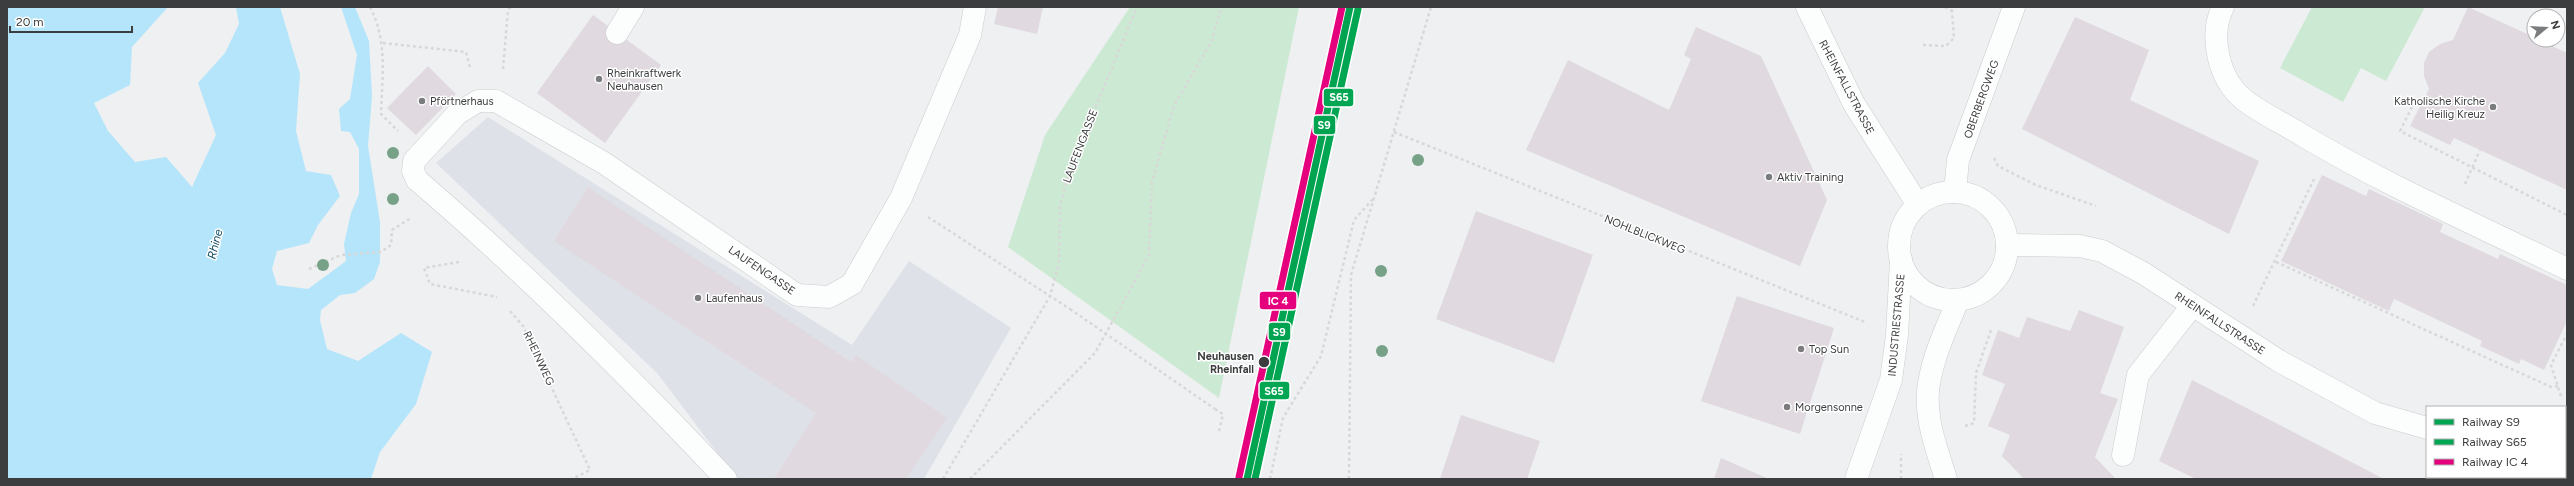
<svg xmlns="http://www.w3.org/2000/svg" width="2574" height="486" font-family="Figtree,sans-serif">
  <rect width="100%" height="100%" fill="#eef0f2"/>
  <polygon fill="#dee2e8" points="488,117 852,345 909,261 1011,328 924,479 737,479 657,373 436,163"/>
  <g fill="#cce9d3">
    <polygon points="1130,7 1299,7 1219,398 1008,247 1045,135"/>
    <polygon points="2312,7 2425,7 2386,81 2361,68 2343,102 2280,68"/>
  </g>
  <polygon fill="#b5e5fa" points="7,7 168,7 132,47 130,85 94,103 108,131 135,162 166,157 192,187 216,135 198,83 225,53 239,24 236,7 280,7 300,74 296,131 306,171 331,175 340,196 318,225 309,243 277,251 272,269 277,285 308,289 346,261 344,244 351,213 359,194 359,149 350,132 341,131 339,109 350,99 357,55 341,7 355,7 369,41 372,96 368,146 380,222 380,262 374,279 355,293 340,295 321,310 320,320 327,349 358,361 401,333 432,352 416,404 380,452 371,479 7,479"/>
  <g fill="#e0d9df">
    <polygon points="998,7 1043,7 1037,34 994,24"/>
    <polygon points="2468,7 2534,37 2534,40 2540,40 2567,53 2567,190 2454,138 2450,145 2410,126 2429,89 2424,76 2424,63 2429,52 2440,44 2453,40"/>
    <polygon points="593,15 661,65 605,143 537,93"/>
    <polygon points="2075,17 2149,50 2130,100 2259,161 2229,234 2022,129"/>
    <polygon points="1696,27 1761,56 1827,200 1800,266 1526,150 1568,60 1669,110 1691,59 1684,55"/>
    <polygon points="428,66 456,94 416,135 387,108"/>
    <polygon points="2322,175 2366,196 2369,189 2443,224 2440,232 2498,259 2500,254 2567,285 2567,321 2544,370 2521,359 2519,364 2480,346 2482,341 2394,299 2389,311 2281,261"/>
    <polygon points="588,187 851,362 856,355 947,418 906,479 774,479 816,413 554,241"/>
    <polygon points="1476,211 1593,255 1554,363 1436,319"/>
    <polygon points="1737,296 1834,328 1800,434 1701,401"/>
    <polygon points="2079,310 2124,327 2100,393 2118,399 2095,457 2116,479 2024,479 2002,456 2010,435 1988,426 2005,384 1982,375 1998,330 2019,338 2027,317 2070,331"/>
    <polygon points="2192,380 2299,435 2384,479 2196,479 2159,461"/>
    <polygon points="1461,415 1540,441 1527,479 1440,479"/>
    <polygon points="1721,458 1769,479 1714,479"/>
  </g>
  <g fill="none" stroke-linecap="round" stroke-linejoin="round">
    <g stroke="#cbcccd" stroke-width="23">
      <g id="minor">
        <polyline points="1807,7 1854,104 1918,205"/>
        <path d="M2223,7C2209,35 2218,78 2243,99C2260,113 2283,123 2302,135C2387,186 2478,225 2567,269"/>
        <polyline points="617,33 633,7"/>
        <polyline points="1955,192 1958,160 2014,7"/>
        <circle cx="1953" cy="246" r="54"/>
        <polyline points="2007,245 2080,246 2102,251 2143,273 2279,361 2375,413 2427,428"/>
        <polyline points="2565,428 2567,427"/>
        <polyline points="2565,444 2567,445"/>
        <polyline points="2123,455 2138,375 2192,306"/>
        <path d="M726,479C628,375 526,273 417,180L413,171L414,161L457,114L478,101H496L604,163L797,295L829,297L852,284L901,198L970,35L975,7"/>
        <polyline points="1856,479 1891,380 1897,335 1901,260"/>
        <path d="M1946,479C1936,447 1922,412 1930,378C1935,351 1948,325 1958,300"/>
      </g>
    </g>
    <g stroke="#d8d8d8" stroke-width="2.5" stroke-dasharray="3 3" stroke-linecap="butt">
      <path d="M370,7C388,41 382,77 381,114L398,131"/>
      <polyline points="1945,7 1952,11"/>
      <polyline points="383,43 466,52 470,68"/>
      <polyline points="1923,45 1946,46 1954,38 1952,11 1954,7"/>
      <polyline points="503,69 508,10 511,7"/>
      <polyline points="2412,107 2400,131 2567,215"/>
      <polyline points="1394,132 1865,322"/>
      <polyline points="1994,158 1998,166 2036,185 2096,206"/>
      <polyline points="2465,184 2480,150"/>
      <polyline points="928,217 1070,309"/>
      <polyline points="459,262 424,268 430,284 497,297"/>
      <polyline points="2276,262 2551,387 2559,386"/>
      <polyline points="309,269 341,255 381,252 391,245 392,230 411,218"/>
      <polyline points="2253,306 2314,179"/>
      <polyline points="510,311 523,326 590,470 572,479"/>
      <polyline points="2561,396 2551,365 2567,334"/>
      <polyline points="1215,409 1223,414 1219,431"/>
      <polyline points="1965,426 1974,423 1976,373 1991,330"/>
      <polyline points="943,479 1050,296 1059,262 1060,206 1070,169 1137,7"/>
      <polyline points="970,479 1095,353 1149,255 1152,182 1174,106 1212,40 1221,7"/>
      <polyline points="1270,479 1283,418 1321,356 1354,220 1373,199"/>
      <polyline points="1349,479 1351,275 1431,7"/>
      <polyline points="1901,479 1901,454"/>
      <polyline points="2443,479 2443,477"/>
    </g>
    <use href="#minor" stroke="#fcfdfd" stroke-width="22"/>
    <polyline stroke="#d8d8d8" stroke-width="2.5" stroke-dasharray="3 3" stroke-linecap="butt" points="1070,309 1215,409"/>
    <g stroke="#fff" stroke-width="10">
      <polyline id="rail-1" points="1247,479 1350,7"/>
    </g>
    <g stroke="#fff" stroke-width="10">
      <polyline id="rail-2" points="1255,479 1358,9"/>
    </g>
    <g stroke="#fff" stroke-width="10">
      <polyline id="rail-3" points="1239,477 1342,7"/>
    </g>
    <use href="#rail-1" stroke="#00a34f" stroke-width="7"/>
    <use href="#rail-2" stroke="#00a651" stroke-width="7"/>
    <use href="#rail-3" stroke="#e5007d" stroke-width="7"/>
  </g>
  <g fill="#77a288">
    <circle cx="393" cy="153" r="6"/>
    <circle cx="1418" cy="160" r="6"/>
    <circle cx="393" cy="199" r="6"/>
    <circle cx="323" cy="265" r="6"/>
    <circle cx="1381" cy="271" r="6"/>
    <circle cx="1382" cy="351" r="6"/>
  </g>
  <g fill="#7a7c7d" stroke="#fff" stroke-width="1.5">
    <circle cx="599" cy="79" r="4"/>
    <circle cx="422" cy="101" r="4"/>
    <circle cx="2493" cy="107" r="4"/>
    <circle cx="1769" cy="177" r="4"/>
    <circle cx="698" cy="298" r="4"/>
    <circle cx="1801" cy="349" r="4"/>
    <circle cx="1787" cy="407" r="4"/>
  </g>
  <circle fill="#3c3d3e" stroke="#fff" stroke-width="1.5" cx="1264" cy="362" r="6"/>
  <g text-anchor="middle" stroke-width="3" stroke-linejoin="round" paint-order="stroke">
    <g font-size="11" fill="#3c3d3e" stroke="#fff" text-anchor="start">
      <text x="607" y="77">Rheinkraftwerk<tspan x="607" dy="13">Neuhausen</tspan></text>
      <text x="430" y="105">Pförtnerhaus</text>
      <text x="2485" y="105" text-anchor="end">Katholische Kirche<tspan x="2485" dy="13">Heilig Kreuz</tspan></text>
      <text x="1777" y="181">Aktiv Training</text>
      <text x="706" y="302">Laufenhaus</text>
      <text x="1809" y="353">Top Sun</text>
      <text x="1795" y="411">Morgensonne</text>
    </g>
    <g font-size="11" fill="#3c3d3e" stroke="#fff">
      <text transform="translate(1847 87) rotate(62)" y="4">RHEINFALLSTRASSE</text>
      <text transform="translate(1981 99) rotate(-70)" y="4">OBERBERGWEG</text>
      <text transform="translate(1080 146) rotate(-69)" y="4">LAUFENGASSE</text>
      <text transform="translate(1645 234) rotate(22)" y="4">NOHLBLICKWEG</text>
      <text transform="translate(762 270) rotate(34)" y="4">LAUFENGASSE</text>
      <text transform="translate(2220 323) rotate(33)" y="4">RHEINFALLSTRASSE</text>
      <text transform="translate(1896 325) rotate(-85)" y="4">INDUSTRIESTRASSE</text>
      <text transform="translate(539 358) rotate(65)" y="4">RHEINWEG</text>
    </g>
    <g font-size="11" font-weight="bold" fill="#3c3d3e" stroke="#fff" text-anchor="end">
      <text x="1254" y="360">Neuhausen<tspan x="1254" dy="13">Rheinfall</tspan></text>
    </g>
    <g font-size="12" font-style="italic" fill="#134b60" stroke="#fff">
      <text transform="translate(215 244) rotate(-76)" y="4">Rhine</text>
    </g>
  </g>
  <g stroke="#fff" stroke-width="1.5">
    <rect x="1323" y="88" width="31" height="19" rx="4" fill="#00a651"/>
    <rect x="1313" y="115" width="23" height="20" rx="4" fill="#00a34f"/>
    <rect x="1259" y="291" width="38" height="19" rx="4" fill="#e5007d"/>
    <rect x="1268" y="322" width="23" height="19" rx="4" fill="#00a34f"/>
    <rect x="1259" y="381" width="31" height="19" rx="4" fill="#00a651"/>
  </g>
  <g font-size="11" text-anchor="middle" font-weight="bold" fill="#fff">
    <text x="1339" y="101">S65</text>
    <text x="1324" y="129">S9</text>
    <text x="1278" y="305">IC 4</text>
    <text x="1279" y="336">S9</text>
    <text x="1274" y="395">S65</text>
  </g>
  <rect width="2574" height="486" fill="none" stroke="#3c3d3e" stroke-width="16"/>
  <rect x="2426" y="406" width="140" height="72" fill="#ffffff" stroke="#b1b1b2"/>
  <rect x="2434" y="419" width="20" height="6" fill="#00a34f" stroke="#b1b1b2"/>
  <text x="2462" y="426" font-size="12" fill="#3c3d3e">Railway S9</text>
  <rect x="2434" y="439" width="20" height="6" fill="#00a651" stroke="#b1b1b2"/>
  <text x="2462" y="446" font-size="12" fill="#3c3d3e">Railway S65</text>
  <rect x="2434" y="459" width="20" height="6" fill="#e5007d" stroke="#b1b1b2"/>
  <text x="2462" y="466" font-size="12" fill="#3c3d3e">Railway IC 4</text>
  <g transform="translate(2546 28) rotate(72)"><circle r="19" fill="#ffffff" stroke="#b1b1b2"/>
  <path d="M0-3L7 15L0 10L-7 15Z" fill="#7a7c7d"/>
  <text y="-6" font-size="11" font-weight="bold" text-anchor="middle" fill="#3c3d3e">N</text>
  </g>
  <path d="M10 26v6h122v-6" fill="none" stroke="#3c3d3e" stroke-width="2"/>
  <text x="16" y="26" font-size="12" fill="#3c3d3e" stroke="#ffffff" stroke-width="3" paint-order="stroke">20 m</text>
</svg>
